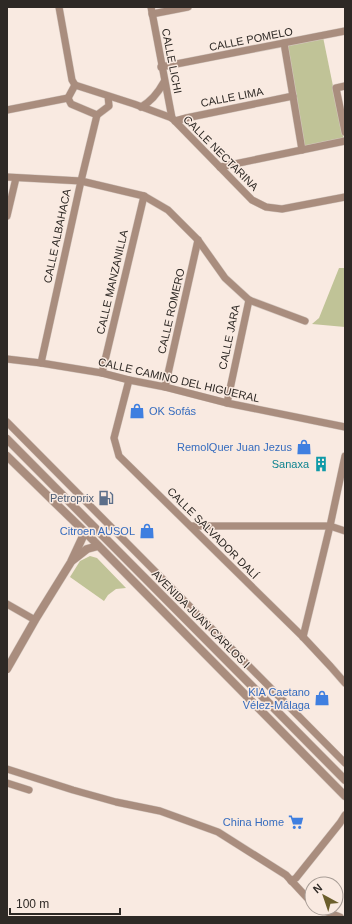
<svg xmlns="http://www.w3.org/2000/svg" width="352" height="924" font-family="Arial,sans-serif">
  <rect width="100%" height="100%" fill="#f9eae1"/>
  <g fill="#c0c397">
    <polygon points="323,37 344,140 304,147 286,45"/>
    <polygon points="339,268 345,268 345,327 312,324 319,318"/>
    <polygon points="90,556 97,558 126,588 116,589 108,595 104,601 70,577 80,561"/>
  </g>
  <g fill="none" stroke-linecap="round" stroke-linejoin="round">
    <g stroke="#d4c7bf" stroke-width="8">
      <g id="minor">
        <polyline points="59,7 72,80 75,85"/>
        <polyline points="151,7 172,118"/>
        <polyline points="152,14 188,7"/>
        <polyline points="284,43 302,150"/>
        <polyline points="161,67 345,31"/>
        <polyline points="345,86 336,88 345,132"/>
        <polyline points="108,96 109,106 97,115 71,104 68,98 75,85 134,104 172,118 252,200 266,207 282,209 345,197"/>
        <path d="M141,107C152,101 158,93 164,82"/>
        <polyline points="7,110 68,98"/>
        <polyline points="175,121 186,118 293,96"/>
        <polyline points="220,167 345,141"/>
        <polyline points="7,177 81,181 144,196 168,210 198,240 225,278 249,300 305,321"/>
        <polyline points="7,216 16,178"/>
        <polyline points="7,359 41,363 102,373 129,380 165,387 227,403 345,427"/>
        <polyline points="41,363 81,181 97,115"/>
        <polyline points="102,373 144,196"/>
        <polyline points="129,380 114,438 119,456 303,637 331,667 345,683"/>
        <polyline points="165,387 198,240"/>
        <polyline points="227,403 249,300"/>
        <polyline points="7,422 345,763"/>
        <polyline points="191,526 330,526 345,531"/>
        <polyline points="7,604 35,620"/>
        <polyline points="303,637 330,526 345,456"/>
        <polyline points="7,769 73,790 116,802 160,811 218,832 286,875 312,903"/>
        <polyline points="7,783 29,790"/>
        <polyline points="291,881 296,878 340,823 345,815"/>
        <polyline points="317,908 340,917"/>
      </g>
    </g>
    <g stroke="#d4c7bf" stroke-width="9">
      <g id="tertiary">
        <polyline points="7,439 345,780"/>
        <polyline points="7,456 85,532 345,796"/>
        <polyline points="73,560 87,549 98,546"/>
        <polyline points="7,669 35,620 71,562 85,532"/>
      </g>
    </g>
    <use href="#minor" stroke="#a98d7e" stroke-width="7"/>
    <use href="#tertiary" stroke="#a98d7e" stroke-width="8"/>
  </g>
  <defs>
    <g id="shop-bare" transform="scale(1.2)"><path d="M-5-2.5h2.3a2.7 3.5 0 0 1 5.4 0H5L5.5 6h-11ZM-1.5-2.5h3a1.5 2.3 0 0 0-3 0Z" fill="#3f7fe0" stroke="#f9eae1" stroke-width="2.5" paint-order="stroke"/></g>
    <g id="building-bare" transform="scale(1.2)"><path d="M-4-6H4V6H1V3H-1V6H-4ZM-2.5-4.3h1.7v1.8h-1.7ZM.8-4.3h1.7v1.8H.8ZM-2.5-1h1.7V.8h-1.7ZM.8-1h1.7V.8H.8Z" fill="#0f9aa8" stroke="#f9eae1" stroke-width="2.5" paint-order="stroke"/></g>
    <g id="fuel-bare" transform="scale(1.2)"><path d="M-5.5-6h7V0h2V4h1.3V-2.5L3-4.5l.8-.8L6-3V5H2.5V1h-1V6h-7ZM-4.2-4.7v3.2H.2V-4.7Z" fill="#5c6f8a" stroke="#f9eae1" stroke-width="2.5" paint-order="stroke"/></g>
    <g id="supermarket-bare" transform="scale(1.2)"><path d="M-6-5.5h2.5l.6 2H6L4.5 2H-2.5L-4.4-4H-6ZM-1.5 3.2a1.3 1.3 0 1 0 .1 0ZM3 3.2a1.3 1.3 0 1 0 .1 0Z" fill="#3f7fe0" stroke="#f9eae1" stroke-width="2.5" paint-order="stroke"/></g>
  </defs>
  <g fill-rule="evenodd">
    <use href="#shop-bare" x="137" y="411"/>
    <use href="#shop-bare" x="304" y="447"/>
    <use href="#building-bare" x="321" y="464"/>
    <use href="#fuel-bare" x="106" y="498"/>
    <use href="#shop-bare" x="147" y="531"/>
    <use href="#shop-bare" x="322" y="698"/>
    <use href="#supermarket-bare" x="296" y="822"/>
  </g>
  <g text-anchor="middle" stroke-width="3" stroke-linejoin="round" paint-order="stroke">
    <g font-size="11" fill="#2e2925" stroke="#f9eae1">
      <text transform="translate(251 39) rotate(-11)" y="4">CALLE POMELO</text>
      <text transform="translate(172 61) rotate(79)" y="4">CALLE LICHI</text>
      <text transform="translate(232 97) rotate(-11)" y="4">CALLE LIMA</text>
      <text transform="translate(221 153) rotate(45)" y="4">CALLE NECTARINA</text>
      <text transform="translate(57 236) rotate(-78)" y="4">CALLE ALBAHACA</text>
      <text transform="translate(112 282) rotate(-77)" y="4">CALLE MANZANILLA</text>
      <text transform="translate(171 311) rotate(-77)" y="4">CALLE ROMERO</text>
      <text transform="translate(229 337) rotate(-78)" y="4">CALLE JARA</text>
      <text transform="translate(179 380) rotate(13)" y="4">CALLE CAMINO DEL HIGUERAL</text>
      <text transform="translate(213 533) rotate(45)" y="4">CALLE SALVADOR DALÍ</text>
      <text transform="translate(201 619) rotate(45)" y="4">AVENIDA JUAN CARLOS I</text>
    </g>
    <g font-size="11" fill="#366cbe" stroke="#f9eae1" text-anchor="end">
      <text x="149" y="415" text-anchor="start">OK Sofás</text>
      <text x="292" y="451">RemolQuer Juan Jezus</text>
      <text x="135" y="535">Citroen AUSOL</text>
      <text x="310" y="696">KIA Caetano<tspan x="310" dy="13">Vélez-Málaga</tspan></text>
      <text x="284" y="826">China Home</text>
    </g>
    <g font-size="11" fill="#0d838f" stroke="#f9eae1" text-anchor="end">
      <text x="309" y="468">Sanaxa</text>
    </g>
    <g font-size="11" fill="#4e5e75" stroke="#f9eae1" text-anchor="end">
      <text x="94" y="502">Petroprix</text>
    </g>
  </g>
  <rect width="352" height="924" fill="none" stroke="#2e2925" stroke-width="16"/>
  <g transform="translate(324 896) rotate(320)"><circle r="19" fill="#f9eae1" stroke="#a89d96"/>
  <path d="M0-3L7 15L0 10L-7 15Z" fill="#6b5e2b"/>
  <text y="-6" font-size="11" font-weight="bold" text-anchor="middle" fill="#2e2925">N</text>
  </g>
  <path d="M10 908v6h110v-6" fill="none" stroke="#2e2925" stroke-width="2"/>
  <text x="16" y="908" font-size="12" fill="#2e2925" stroke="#f9eae1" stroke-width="3" paint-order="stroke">100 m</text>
</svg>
